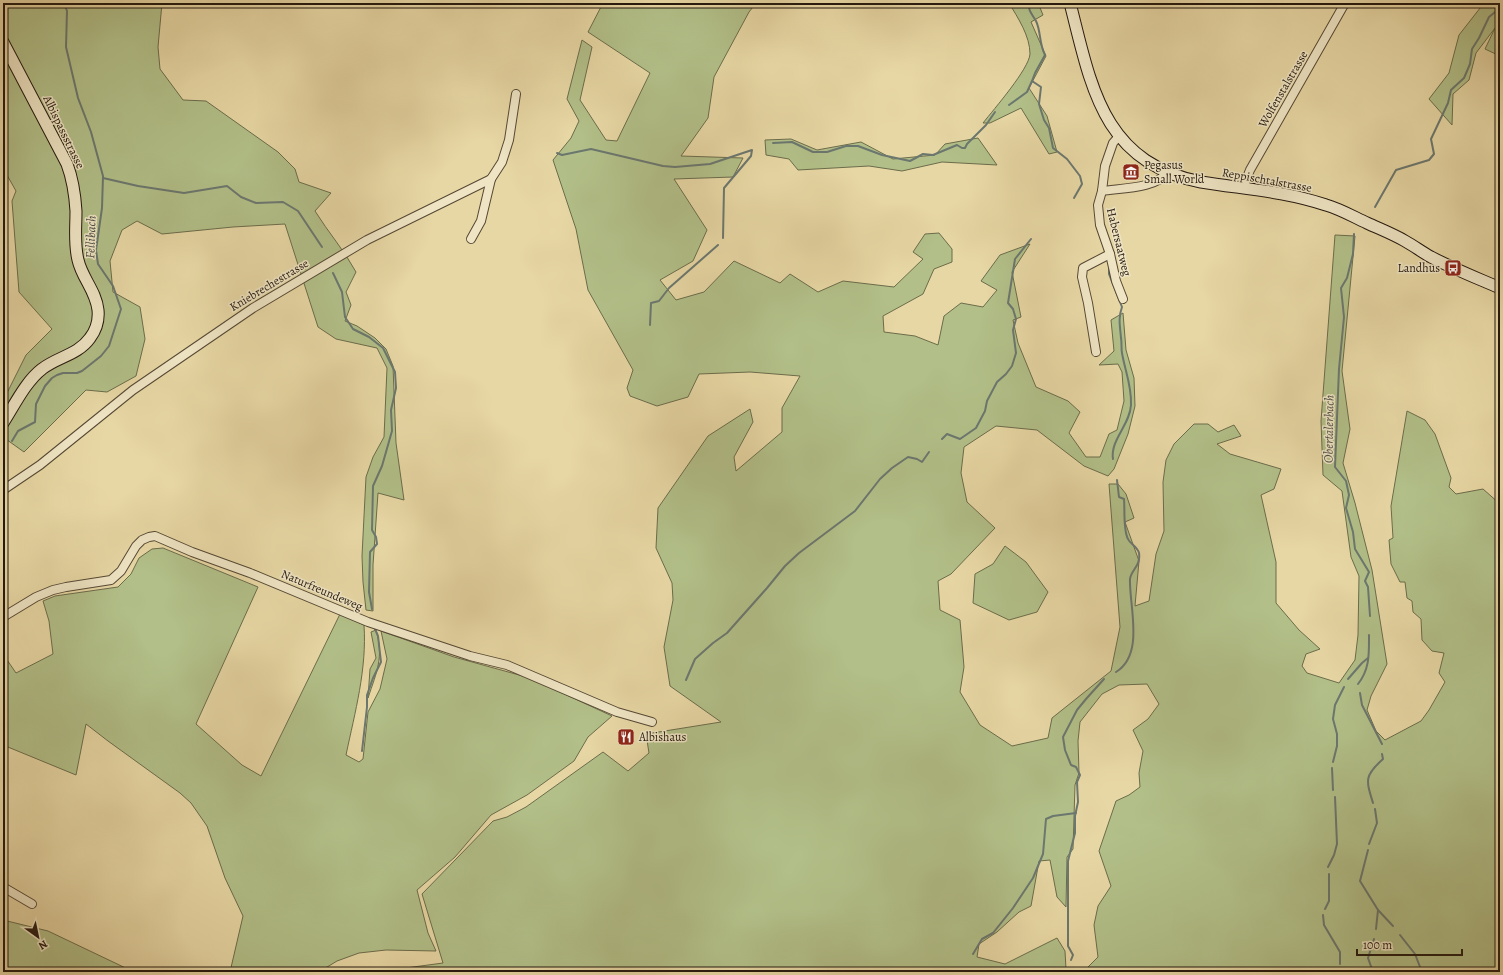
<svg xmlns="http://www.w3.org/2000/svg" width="1503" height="975" font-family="Alegreya,serif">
  <rect width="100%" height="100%" fill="#e7d7a4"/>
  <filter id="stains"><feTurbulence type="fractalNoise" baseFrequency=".005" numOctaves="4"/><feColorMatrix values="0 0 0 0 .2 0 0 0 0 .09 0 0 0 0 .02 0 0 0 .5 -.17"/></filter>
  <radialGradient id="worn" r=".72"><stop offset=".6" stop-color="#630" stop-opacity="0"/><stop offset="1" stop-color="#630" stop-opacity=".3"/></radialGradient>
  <g fill="#b2bf88" stroke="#6b6c4b" fill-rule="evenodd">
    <path d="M3,3H162L158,47L160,69L183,100L206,101L278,152L295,169L299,182L331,193L315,211C328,232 344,250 356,272L346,292L351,305L345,321L357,326L375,338L386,349L393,366L396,443L404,500L378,493L373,565V611L366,610L363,582L362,556L366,477L373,457L384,437L387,368L377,348L336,339L318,327L285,224L233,227L162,234L137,221L122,230L110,261L113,292L140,307L145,339L136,376L107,392L86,390L24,452L3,437V401L26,355L52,329L19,292L12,201L16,191L3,168V74L11,61L3,47Z"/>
    <path d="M603,3H756L749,12L714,77L708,118L681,156L743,158L733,177L674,179L707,230L693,261L660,280L676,300L704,292L734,261L780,283L790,274L818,292L843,281L894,287L923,259L913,252L925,234L939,233L952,249V262L934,269L923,294L883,316L884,332L915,336L938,345L944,316L961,303L983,307L997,290L981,281L1000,255L1030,244L1012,272L1021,317L1013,320L1018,343L1036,387L1068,401L1080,412L1069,433L1086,457H1100L1109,434L1117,430L1124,401L1122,372L1118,364L1099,365L1114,351L1111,320L1123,313L1126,350L1134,378L1135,406L1128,434L1114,469L1108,476L1084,466L1037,430L996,426L964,447L961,473L967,502L995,528L951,574L938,581L940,610L960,620L964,667L960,692L980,725L1012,746L1048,738L1052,718L1111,671L1120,627L1109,484H1118L1126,494L1134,518L1125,522L1139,561L1135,606L1149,601L1156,554L1164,531L1163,482L1166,460L1174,444L1194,424H1208L1218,432L1234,425L1241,436L1217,444L1230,454L1281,469L1274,489L1261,495L1276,562V603L1299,630L1320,649L1306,654L1302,666L1307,673L1339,683L1355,660L1358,635L1359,576L1351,557L1342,491L1323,475L1321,421L1335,235L1355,236L1342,371L1350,429L1343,463L1355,503L1372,570L1387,664L1371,696L1367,710L1376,731L1385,740L1421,721L1429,710L1445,682L1439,673L1444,653L1432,651L1422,640L1421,619L1413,612L1412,601L1407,598L1405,582H1400L1391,564L1389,540L1393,538L1391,506L1407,411L1425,420L1435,434L1451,478L1449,487L1456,494L1483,489L1500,504V972H376L443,963L422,894L493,821L507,817L526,807L603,752L628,771L649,753L646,734L721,722L670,686L664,647L673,600L672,583L656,548L658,508L708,436L750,409L753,422L734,457L736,471L782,432V408L800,376L750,372L699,374L688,397L657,406L630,396L627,388L633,370L588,290L576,229L553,160L571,138L579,121L567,99L582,40L592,47L580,100L606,140L617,141L650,73L588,32ZM1147,684L1159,704L1148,719L1133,730L1143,751L1139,773L1140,787L1129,795L1116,801L1099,851L1111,886L1098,906L1094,925L1098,957L1085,970L1066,969L1065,951L1057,938L1005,964L977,957L979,944L997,932L1019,912L1031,906L1039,861L1050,860L1057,897L1066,907L1067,857L1073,849L1075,785L1079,773L1078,741L1080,722L1102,694L1119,685Z"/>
    <path d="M1009,3H1038L1043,15L1031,22L1046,56L1029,88L1047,116L1057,152L1049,154L1021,108L990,123H983C994,109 1029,69 1030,54C1030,36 1018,18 1009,3Z"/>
    <polygon points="1484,3 1500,3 1500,56 1485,49 1495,28 1476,53 1469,80 1453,94 1452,125 1429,99 1449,73 1459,35"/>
    <polygon points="978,138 997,165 942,162 902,171 869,166 798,170 789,159 766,155 765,140 791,139 817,150 861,142 893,159 935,155 945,144"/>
    <polygon points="1005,546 1026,562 1048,592 1037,612 1009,620 973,603 975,574 993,564"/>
    <path d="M163,548L258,587L196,724L242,765L261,776L340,614L364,625C367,669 355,712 346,755L359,762L363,759L368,712L380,689L387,659L381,631L454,657L530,678L612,716L588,737L574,761L527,795L491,815L455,857L417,890L428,933L436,951L386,950L359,953L337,961L319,972H230L243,916L225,878L207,826L191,803L180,793L108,741L86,724L76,775L3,745V654L16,673L53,654L49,621L43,601L55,596L118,587L131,574L139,558L152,549Z"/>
    <path d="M376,630C384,657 377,671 368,698L370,669L376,658L371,632Z"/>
    <polygon points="3,920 48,931 134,972 3,972"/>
  </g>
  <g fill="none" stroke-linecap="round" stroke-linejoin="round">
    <g stroke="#6b776f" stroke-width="2">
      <path d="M1029,3C1028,11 1032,14 1036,21C1041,31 1039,44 1045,55L1035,73L1032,81L1041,87L1039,104L1044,120L1049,128L1053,148L1067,159L1080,176L1082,184L1074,198"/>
      <polyline points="1009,105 1027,92 1032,81"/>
      <polyline points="773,143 792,142 813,152 827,152 846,146 858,146 882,155 910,161 923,154 933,155 957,145 962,148 965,148 967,144 986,125 995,112"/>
      <polyline points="557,153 562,155 591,149 663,166 675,167 710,164 752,150 751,156 724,188 723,238"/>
      <polyline points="103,178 138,186 184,193 227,186 241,197 256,203 283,202 298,211 322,247"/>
      <polyline points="1375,207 1396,170 1429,160 1434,154 1431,139 1448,103 1451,90 1464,78 1470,64 1472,49 1479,38 1489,17 1500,8"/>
      <polyline points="1354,234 1353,254 1347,278 1341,288 1344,317 1339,369 1335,467 1346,481 1349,495 1346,508 1353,532 1355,549 1369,572 1365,581 1368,587 1370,616"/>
      <path d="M1109,268V274L1122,307C1118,318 1120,326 1121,338C1122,343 1121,348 1122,353C1125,371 1132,386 1131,405C1130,425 1110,440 1113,459"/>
      <polyline points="333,273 342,292 345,317 353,329 369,337 383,348 395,372 396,388 391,410 392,431 382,466 373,486 372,530 376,537 377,544 370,552 369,592 372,609"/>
      <polyline points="650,325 651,303 659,301 669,288 718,245"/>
      <polyline points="942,439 947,434 960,439 976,428 985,411 987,401 997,382 1006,374 1012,366 1016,353 1013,330 1016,319 1013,309 1008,303 1015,259 1031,239"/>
      <polyline points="12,441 18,431 35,422 36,404 45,386 52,378 57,375 63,373 77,373 82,371 101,356 109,346 121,309 113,286 98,264 96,250 102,208 103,176 91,132 78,98 66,47 67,11 64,3"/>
      <path d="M1116,672C1145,654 1129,606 1130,579C1131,570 1141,566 1139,553C1137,546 1130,544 1128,539C1123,530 1125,510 1124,499L1119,497L1117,480"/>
      <polyline points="1348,679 1362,663 1368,658"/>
      <polyline points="686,680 695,659 713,643 727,633 767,588 785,566 799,553 855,511 880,479 892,468 908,457 917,459 922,462 929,452"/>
      <path d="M1358,684C1370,669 1369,653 1369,635"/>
      <polyline points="1360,693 1362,705 1382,744"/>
      <polyline points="362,751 367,707 367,695 373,678 381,662 378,636 375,629"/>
      <polyline points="1333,762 1337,746 1337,734 1333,719 1335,705 1344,687"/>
      <polyline points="1332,768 1333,790"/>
      <path d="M1373,803C1366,780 1364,776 1383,759L1382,754"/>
      <polyline points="1369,844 1377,823 1375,809"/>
      <polyline points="1368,850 1360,881 1378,910 1393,926"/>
      <polyline points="1328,867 1334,855 1337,844 1335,797"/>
      <polyline points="1325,909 1329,901 1329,874"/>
      <polyline points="1323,915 1324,925 1340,952 1340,964"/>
      <polyline points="1376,929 1378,910"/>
      <polyline points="1400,935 1415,954 1422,972"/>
      <polyline points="973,954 982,939 993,933 1013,908 1033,878 1043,854 1046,819 1053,816 1076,813"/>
      <polyline points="1071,960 1073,955 1068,946 1068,861 1075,833 1075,816 1078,802 1077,782 1080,775 1076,767 1071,765 1065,750 1063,737 1077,710 1086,699 1104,679"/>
      <polyline points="1373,972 1368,958 1374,939"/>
    </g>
    <g stroke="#554834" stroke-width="10">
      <g id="street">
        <polyline points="1119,136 1113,143 1105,166 1102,191 1098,205 1100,225 1110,254 1116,281 1123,299"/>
        <polyline points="1244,188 1246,180 1250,170 1345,3"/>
        <path d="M1102,191C1120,188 1157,189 1167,172"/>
        <polyline points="471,239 481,221 491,179"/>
        <polyline points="1096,352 1088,303 1082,277 1083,268 1110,254"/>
        <polyline points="3,490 40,465 133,390 253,308 367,240 491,179 502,162 509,140 516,94"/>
        <polyline points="3,617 36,597 53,590 66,587 111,580 121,571 136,546 142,540 149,537 155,536 192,552 250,573 368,622 470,656 507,665 617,712 652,722"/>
        <polyline points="3,887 32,904"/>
      </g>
    </g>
    <g stroke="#24180e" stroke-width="13">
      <g id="secondary">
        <path d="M1070,3C1091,85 1102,163 1201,182C1244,189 1284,191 1326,205C1340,209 1354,217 1367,223C1380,229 1393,234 1405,241C1414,246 1422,252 1431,257C1454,269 1477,278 1500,288"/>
        <path d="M3,42L67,164C73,180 75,195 76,211C76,228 74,244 78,260C82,278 96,291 98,310C99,320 96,330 90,338C78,355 57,357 42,369C26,381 14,406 3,423"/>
      </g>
    </g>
    <use href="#street" stroke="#efe5c4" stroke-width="8"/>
    <use href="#secondary" stroke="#efe5c4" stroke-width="11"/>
  </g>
  <defs>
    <g id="museum-square" transform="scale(0.9)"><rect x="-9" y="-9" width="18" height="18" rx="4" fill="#8f2418" stroke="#efe5c4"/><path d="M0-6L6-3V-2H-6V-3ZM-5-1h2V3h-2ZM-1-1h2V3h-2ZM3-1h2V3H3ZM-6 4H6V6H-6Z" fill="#fff"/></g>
    <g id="bus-square" transform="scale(0.9)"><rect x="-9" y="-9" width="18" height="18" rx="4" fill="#8f2418" stroke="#efe5c4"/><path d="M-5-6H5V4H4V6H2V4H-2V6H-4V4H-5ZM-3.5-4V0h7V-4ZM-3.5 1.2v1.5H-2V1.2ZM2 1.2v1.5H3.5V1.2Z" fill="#fff"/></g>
    <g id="restaurant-square" transform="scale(0.9)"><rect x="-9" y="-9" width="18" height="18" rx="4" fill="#8f2418" stroke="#efe5c4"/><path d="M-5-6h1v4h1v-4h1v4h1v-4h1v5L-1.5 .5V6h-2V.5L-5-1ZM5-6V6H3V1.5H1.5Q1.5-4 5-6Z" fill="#fff"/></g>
  </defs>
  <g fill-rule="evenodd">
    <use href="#museum-square" x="1131" y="172"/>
    <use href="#bus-square" x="1453" y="268"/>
    <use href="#restaurant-square" x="626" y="737"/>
  </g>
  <g text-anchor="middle" stroke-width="3" stroke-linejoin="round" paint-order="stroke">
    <g font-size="12" fill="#24180e" stroke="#efe5c4">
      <text transform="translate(1283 89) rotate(-60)" y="4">Wolfenstalstrasse</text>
      <text transform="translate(64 132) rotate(64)" y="4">Albispassstrasse</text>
      <text transform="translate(1267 180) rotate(10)" y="4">Reppischtalstrasse</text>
      <text transform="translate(1119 242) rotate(76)" y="4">Habersaatweg</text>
      <text transform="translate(269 285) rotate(-31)" y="4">Kniebrechestrasse</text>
      <text transform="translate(322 590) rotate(23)" y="4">Naturfreundeweg</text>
    </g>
    <g font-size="12" fill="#24180e" stroke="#efe5c4" text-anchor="start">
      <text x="1144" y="169">Pegasus<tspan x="1144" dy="14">Small World</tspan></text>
      <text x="1440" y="272" text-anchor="end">Landhus</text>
      <text x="639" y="741">Albishaus</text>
    </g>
    <g font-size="13" font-style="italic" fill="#4d5047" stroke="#efe5c4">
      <text transform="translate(90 237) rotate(-88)" y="5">Fellibach</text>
      <text transform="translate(1328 429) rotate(-89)" y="5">Obertalerbach</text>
    </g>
  </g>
  <rect width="1503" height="975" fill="none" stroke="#e7d7a4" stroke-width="16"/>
  <rect x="4" y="4" width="1495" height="967" fill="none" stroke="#24180e" stroke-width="2"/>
  <rect x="8" y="8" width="1487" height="959" fill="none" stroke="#24180e"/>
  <g transform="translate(38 937) rotate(147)" stroke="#efe5c4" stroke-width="3" paint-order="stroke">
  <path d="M0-3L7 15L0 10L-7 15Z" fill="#24180e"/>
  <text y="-6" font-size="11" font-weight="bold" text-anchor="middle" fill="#24180e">N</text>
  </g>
  <path d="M1357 949v6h105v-6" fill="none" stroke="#24180e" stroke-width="2"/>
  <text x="1363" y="949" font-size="12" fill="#24180e" stroke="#efe5c4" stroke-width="3" paint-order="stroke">100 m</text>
  <rect width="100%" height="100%" filter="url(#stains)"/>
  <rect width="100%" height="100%" fill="url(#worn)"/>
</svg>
